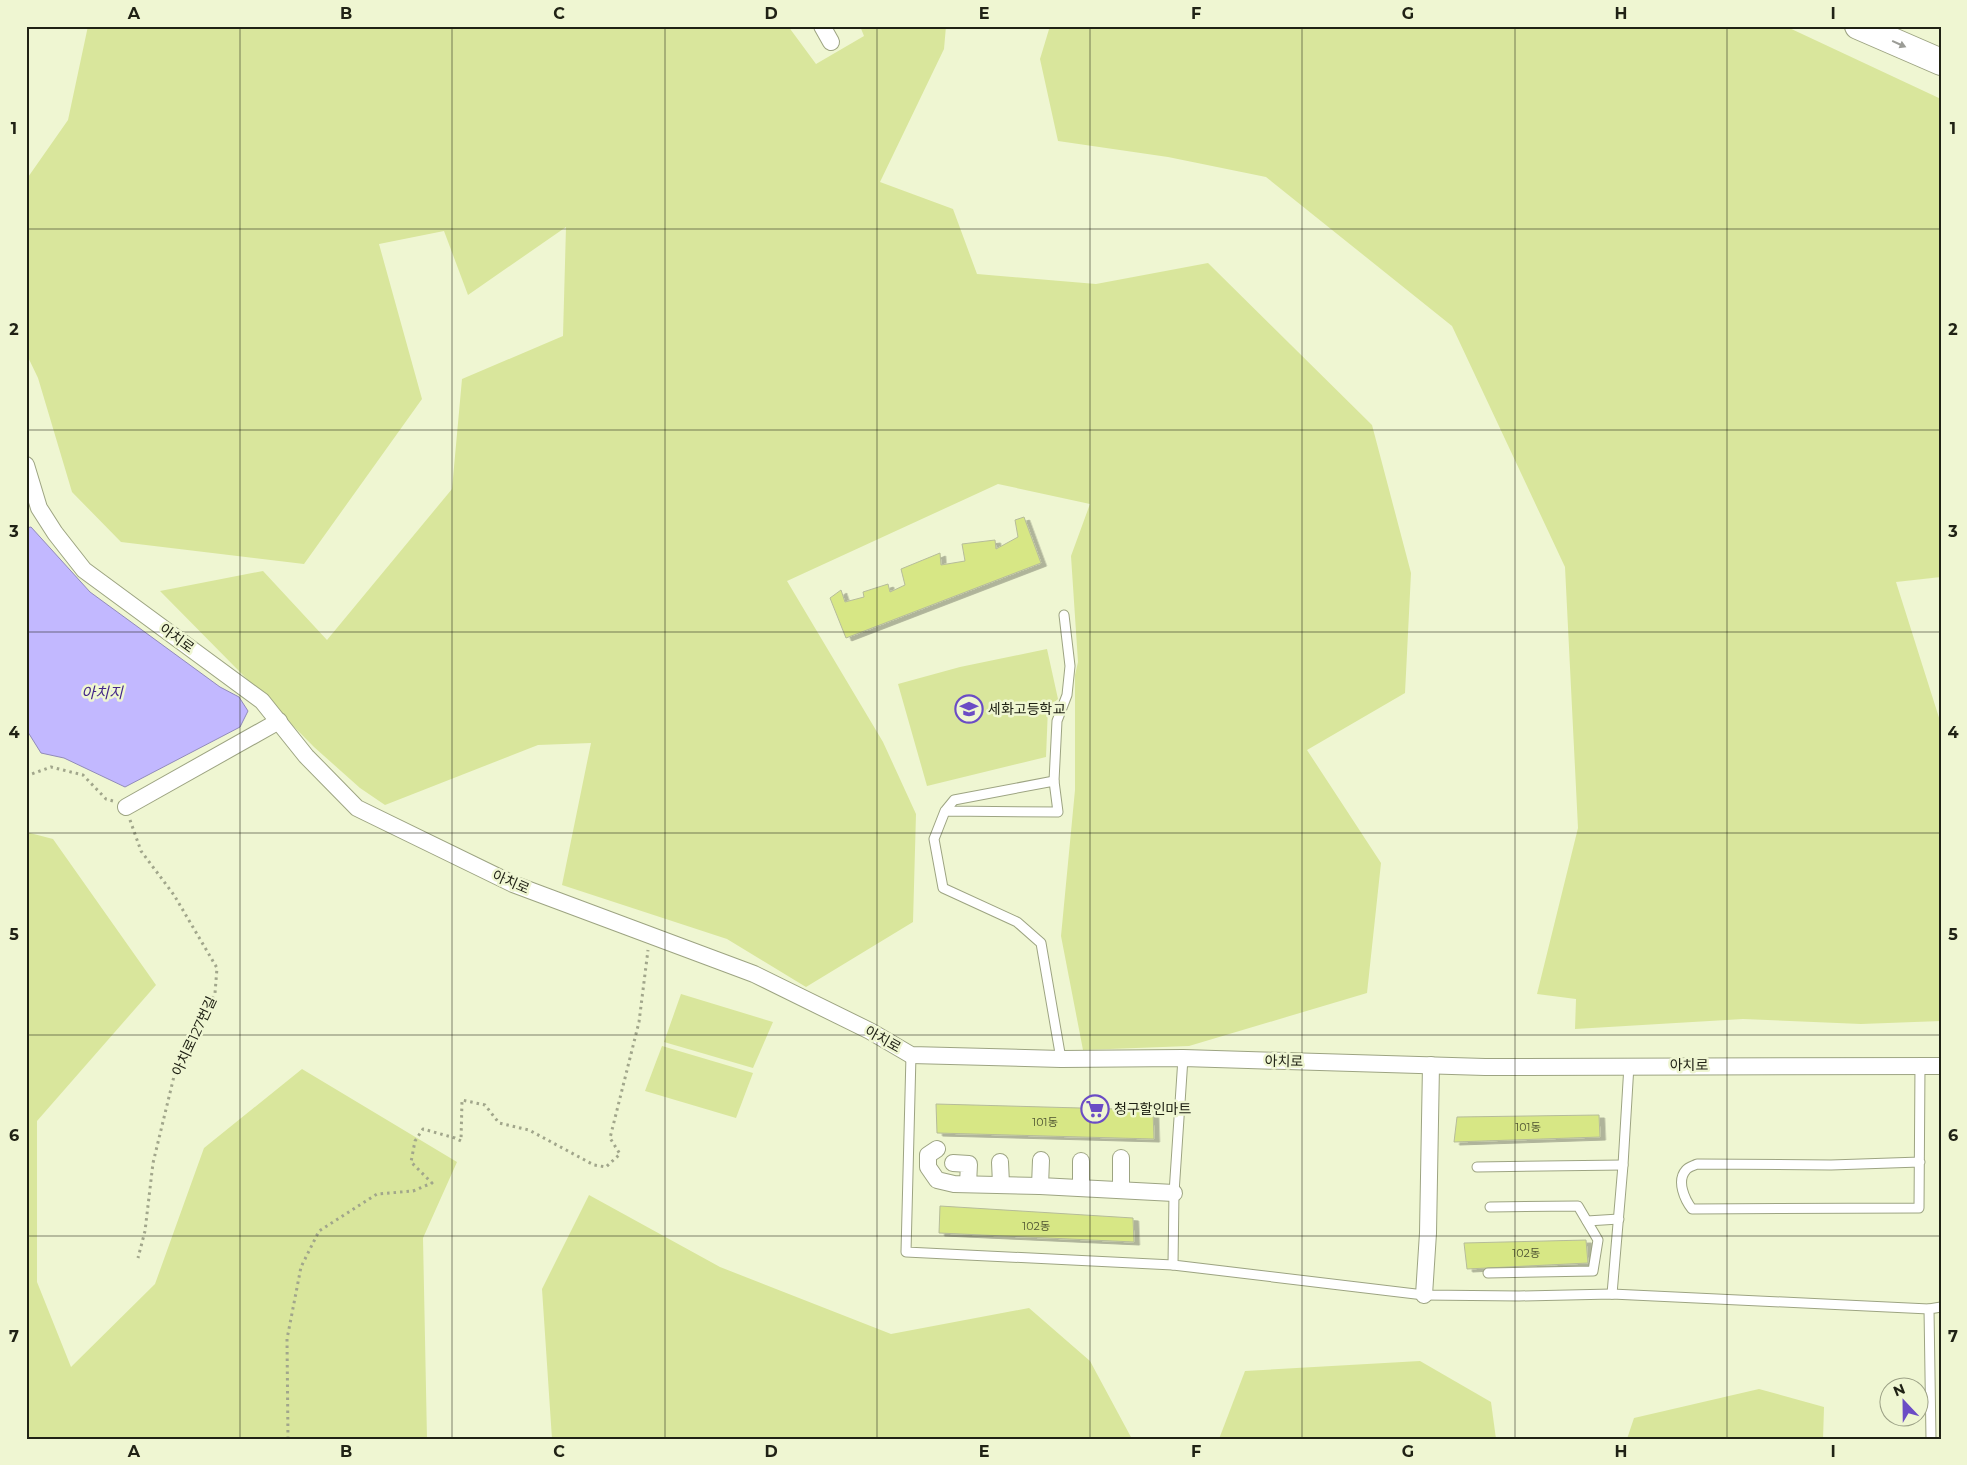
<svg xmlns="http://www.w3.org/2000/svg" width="1967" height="1465" font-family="Montserrat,'Noto Sans KR',sans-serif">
  <defs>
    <filter id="shadow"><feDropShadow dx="5.5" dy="3" stdDeviation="0" flood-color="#0004"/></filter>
  </defs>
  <rect width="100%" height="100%" fill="#eff6d2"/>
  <g fill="#d9e69c">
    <polygon points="88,26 788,26 816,64 864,36 860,26 946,26 944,49 880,182 953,209 977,274 1096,284 1208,263 1372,425 1411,573 1405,693 1307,750 1381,863 1367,993 1189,1046 1083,1050 1061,936 1075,790 1075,675 1078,662 1071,556 1090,504 998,484 787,581 883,742 916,814 913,922 806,987 727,939 562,885 591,743 538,745 385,805 360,788 314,747 160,591 263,571 327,640 452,489 462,379 563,336 566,227 468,295 444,231 379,244 422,399 304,564 121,542 72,492 38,378 26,353 26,180 68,120"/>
    <polygon points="1050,26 1785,26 1941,99 1941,577 1896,582 1941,724 1941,1021 1861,1024 1743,1019 1575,1029 1576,999 1537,994 1578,828 1565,567 1452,326 1266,177 1168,157 1058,141 1040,59"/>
    <polygon points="1047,649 1058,699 1048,708 1046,757 927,786 898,684 960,667"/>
    <polygon points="26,832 53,839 156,985 37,1121 37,1282 71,1367 155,1284 204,1148 302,1069 457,1162 423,1238 427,1439 26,1439"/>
    <polygon points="681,994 773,1022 753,1068 664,1042"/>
    <polygon points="662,1046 753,1073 736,1118 645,1091"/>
    <polygon points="589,1195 720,1267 891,1334 1029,1308 1090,1361 1132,1439 552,1439 542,1289"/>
    <polygon points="1420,1361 1491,1402 1496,1439 1219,1439 1245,1371"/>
    <polygon points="1759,1389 1824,1407 1823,1439 1627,1439 1634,1418"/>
  </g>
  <polygon fill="#c2b8ff" stroke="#918bb9" points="31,527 90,592 220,687 239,697 248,711 240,727 125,787 64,758 41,753 26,729 26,528"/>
  <g fill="#d7e785" stroke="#b6bc9a" filter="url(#shadow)">
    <polygon points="1024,517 1041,563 846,638 830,598 841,590 845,602 864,597 863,592 888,584 890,592 905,585 901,569 940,553 941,565 965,561 962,544 995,540 996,549 1018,537 1015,520"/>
    <polygon points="936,1104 1153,1110 1154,1139 937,1133"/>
    <polygon points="1599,1115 1600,1137 1454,1142 1457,1117"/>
    <polygon points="940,1206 1133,1218 1134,1242 939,1233"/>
    <polygon points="1586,1240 1588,1263 1467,1269 1464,1243"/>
  </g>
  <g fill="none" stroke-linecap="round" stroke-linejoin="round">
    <g stroke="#9da482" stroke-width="11">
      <g id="lane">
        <polyline points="1054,781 1057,721 1067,695 1070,666 1064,615"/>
        <polyline points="945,811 954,800 1054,781 1058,812 945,811 934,839 943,888 1017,922 1041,943 1061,1059"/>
        <polyline points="911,1055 906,1252 1173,1265"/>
        <polyline points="1183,1058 1174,1193 1173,1265 1424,1295 1519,1296 1612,1294 1929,1309"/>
        <path d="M1920,1162L1831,1165L1697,1164C1693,1166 1688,1167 1686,1170C1676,1181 1685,1200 1692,1209L1919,1208L1920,1066"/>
        <polyline points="1477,1167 1623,1165"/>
        <polyline points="1587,1221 1619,1219"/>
        <polyline points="1488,1273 1593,1271 1598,1240 1578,1206 1490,1207"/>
        <polyline points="1612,1294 1623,1165 1629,1065"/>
        <polyline points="1931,1439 1929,1309 1941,1307"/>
      </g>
    </g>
    <g stroke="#9da482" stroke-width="18">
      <g id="street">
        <polyline points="822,26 831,42"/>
        <polyline points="26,465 39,508 55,533 84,570 262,701 306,756 357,808 513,884 754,974 870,1031 911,1055 1061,1059 1183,1058 1485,1067 1941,1066"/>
        <polyline points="126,807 279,721"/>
        <polyline points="937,1149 928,1155 928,1167 937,1180 954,1184 1040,1186"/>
        <polyline points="1041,1160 1040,1186 1174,1193"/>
        <polyline points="1081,1161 1081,1188"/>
        <polyline points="1000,1162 1001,1184"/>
        <polyline points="953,1163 969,1164 968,1184"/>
        <polyline points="1121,1190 1121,1158"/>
        <polyline points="1424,1295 1428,1233 1431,1065"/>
      </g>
    </g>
    <g stroke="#9da482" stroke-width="28">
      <polyline id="primary" points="1858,26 1941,62"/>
    </g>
    <g stroke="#a1a68b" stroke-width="3" stroke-dasharray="2.5 4" stroke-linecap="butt">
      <polyline points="26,776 51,767 83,775 106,799 113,801"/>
      <polyline points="130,820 141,851 174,895 217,968 215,993 176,1068 153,1163 145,1231 138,1258"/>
      <polyline points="288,1439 287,1339 301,1267 319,1231 377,1194 413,1191 432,1183 411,1162 415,1141 423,1129 455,1138 461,1141 462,1100 485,1105 499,1123 529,1130 594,1165 606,1167 620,1154 610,1138 639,1022 648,950"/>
    </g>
    <use href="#lane" stroke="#fff" stroke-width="9"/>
    <use href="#street" stroke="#fff" stroke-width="16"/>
    <use href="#primary" stroke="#fff" stroke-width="26"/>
  </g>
  <defs><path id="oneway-solid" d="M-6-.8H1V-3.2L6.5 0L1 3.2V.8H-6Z" transform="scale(1.25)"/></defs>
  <use fill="#9b9c96" href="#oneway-solid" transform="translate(1899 44) rotate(24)"/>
  <path fill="none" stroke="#202215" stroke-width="1" stroke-opacity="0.55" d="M240,26V1439M452,26V1439M665,26V1439M877,26V1439M1090,26V1439M1302,26V1439M1515,26V1439M1727,26V1439M26,229H1941M26,430H1941M26,632H1941M26,833H1941M26,1035H1941M26,1236H1941"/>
  <defs>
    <g id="school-ring" transform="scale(1.4375)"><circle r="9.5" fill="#eff6d2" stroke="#6b4cc5" stroke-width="1.5"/><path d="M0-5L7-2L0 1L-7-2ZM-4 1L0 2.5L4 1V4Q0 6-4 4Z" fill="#6b4cc5"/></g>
    <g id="supermarket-ring" transform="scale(1.4375)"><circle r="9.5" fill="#eff6d2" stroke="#6b4cc5" stroke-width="1.5"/><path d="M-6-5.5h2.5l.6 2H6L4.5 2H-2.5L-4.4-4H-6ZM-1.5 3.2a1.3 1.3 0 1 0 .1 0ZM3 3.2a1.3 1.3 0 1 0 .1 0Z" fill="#6b4cc5"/></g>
  </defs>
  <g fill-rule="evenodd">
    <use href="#school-ring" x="969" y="709"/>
    <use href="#supermarket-ring" x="1095" y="1109"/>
  </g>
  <g text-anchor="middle" stroke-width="5" stroke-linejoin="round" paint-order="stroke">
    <g font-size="11" fill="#4e5331">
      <text x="1045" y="1126">101동</text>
      <text x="1528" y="1131">101동</text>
      <text x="1036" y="1230">102동</text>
      <text x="1526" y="1257">102동</text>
    </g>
    <g font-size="14" fill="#202215" stroke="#eff6d2">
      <text transform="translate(177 638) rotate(36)" y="5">아치로</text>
      <text transform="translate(511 882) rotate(23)" y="5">아치로</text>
      <text transform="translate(194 1036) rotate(-65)" y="5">아치로127번길</text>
      <text transform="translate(883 1039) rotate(29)" y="5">아치로</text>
      <text transform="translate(1284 1061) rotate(1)" y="5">아치로</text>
      <text x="1689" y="1070">아치로</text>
    </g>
    <g font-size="14" fill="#202215" stroke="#eff6d2" text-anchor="start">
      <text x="988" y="714">세화고등학교</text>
      <text x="1114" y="1114">청구할인마트</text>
    </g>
    <g font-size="15" font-style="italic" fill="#432688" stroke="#eff6d2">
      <text x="102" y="698">아치지</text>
    </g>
  </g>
  <rect width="1967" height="1465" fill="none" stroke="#eff6d2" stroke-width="55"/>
  <g transform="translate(1904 1402) rotate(338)"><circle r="24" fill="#eff6d2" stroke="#9ca186"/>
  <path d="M0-4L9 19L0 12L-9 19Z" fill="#6b4cc5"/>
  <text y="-8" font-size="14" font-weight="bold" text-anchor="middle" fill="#202215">N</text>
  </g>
  <rect x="28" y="28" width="1912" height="1410" fill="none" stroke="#202215" stroke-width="2"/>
  <g font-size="16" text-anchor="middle" font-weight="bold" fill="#202215">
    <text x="134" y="19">A</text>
    <text x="346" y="19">B</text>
    <text x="559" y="19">C</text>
    <text x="771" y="19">D</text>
    <text x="984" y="19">E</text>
    <text x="1196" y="19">F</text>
    <text x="1408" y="19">G</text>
    <text x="1621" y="19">H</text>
    <text x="1833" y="19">I</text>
    <text x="14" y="134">1</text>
    <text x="1953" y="134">1</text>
    <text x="14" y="335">2</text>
    <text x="1953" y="335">2</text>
    <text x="14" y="537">3</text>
    <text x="1953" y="537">3</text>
    <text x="14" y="738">4</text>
    <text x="1953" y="738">4</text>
    <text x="14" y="940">5</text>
    <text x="1953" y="940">5</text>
    <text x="14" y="1141">6</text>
    <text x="1953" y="1141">6</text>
    <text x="14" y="1342">7</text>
    <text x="1953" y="1342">7</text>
    <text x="134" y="1457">A</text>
    <text x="346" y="1457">B</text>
    <text x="559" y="1457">C</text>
    <text x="771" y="1457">D</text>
    <text x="984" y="1457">E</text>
    <text x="1196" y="1457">F</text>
    <text x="1408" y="1457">G</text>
    <text x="1621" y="1457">H</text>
    <text x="1833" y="1457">I</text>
  </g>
</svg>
